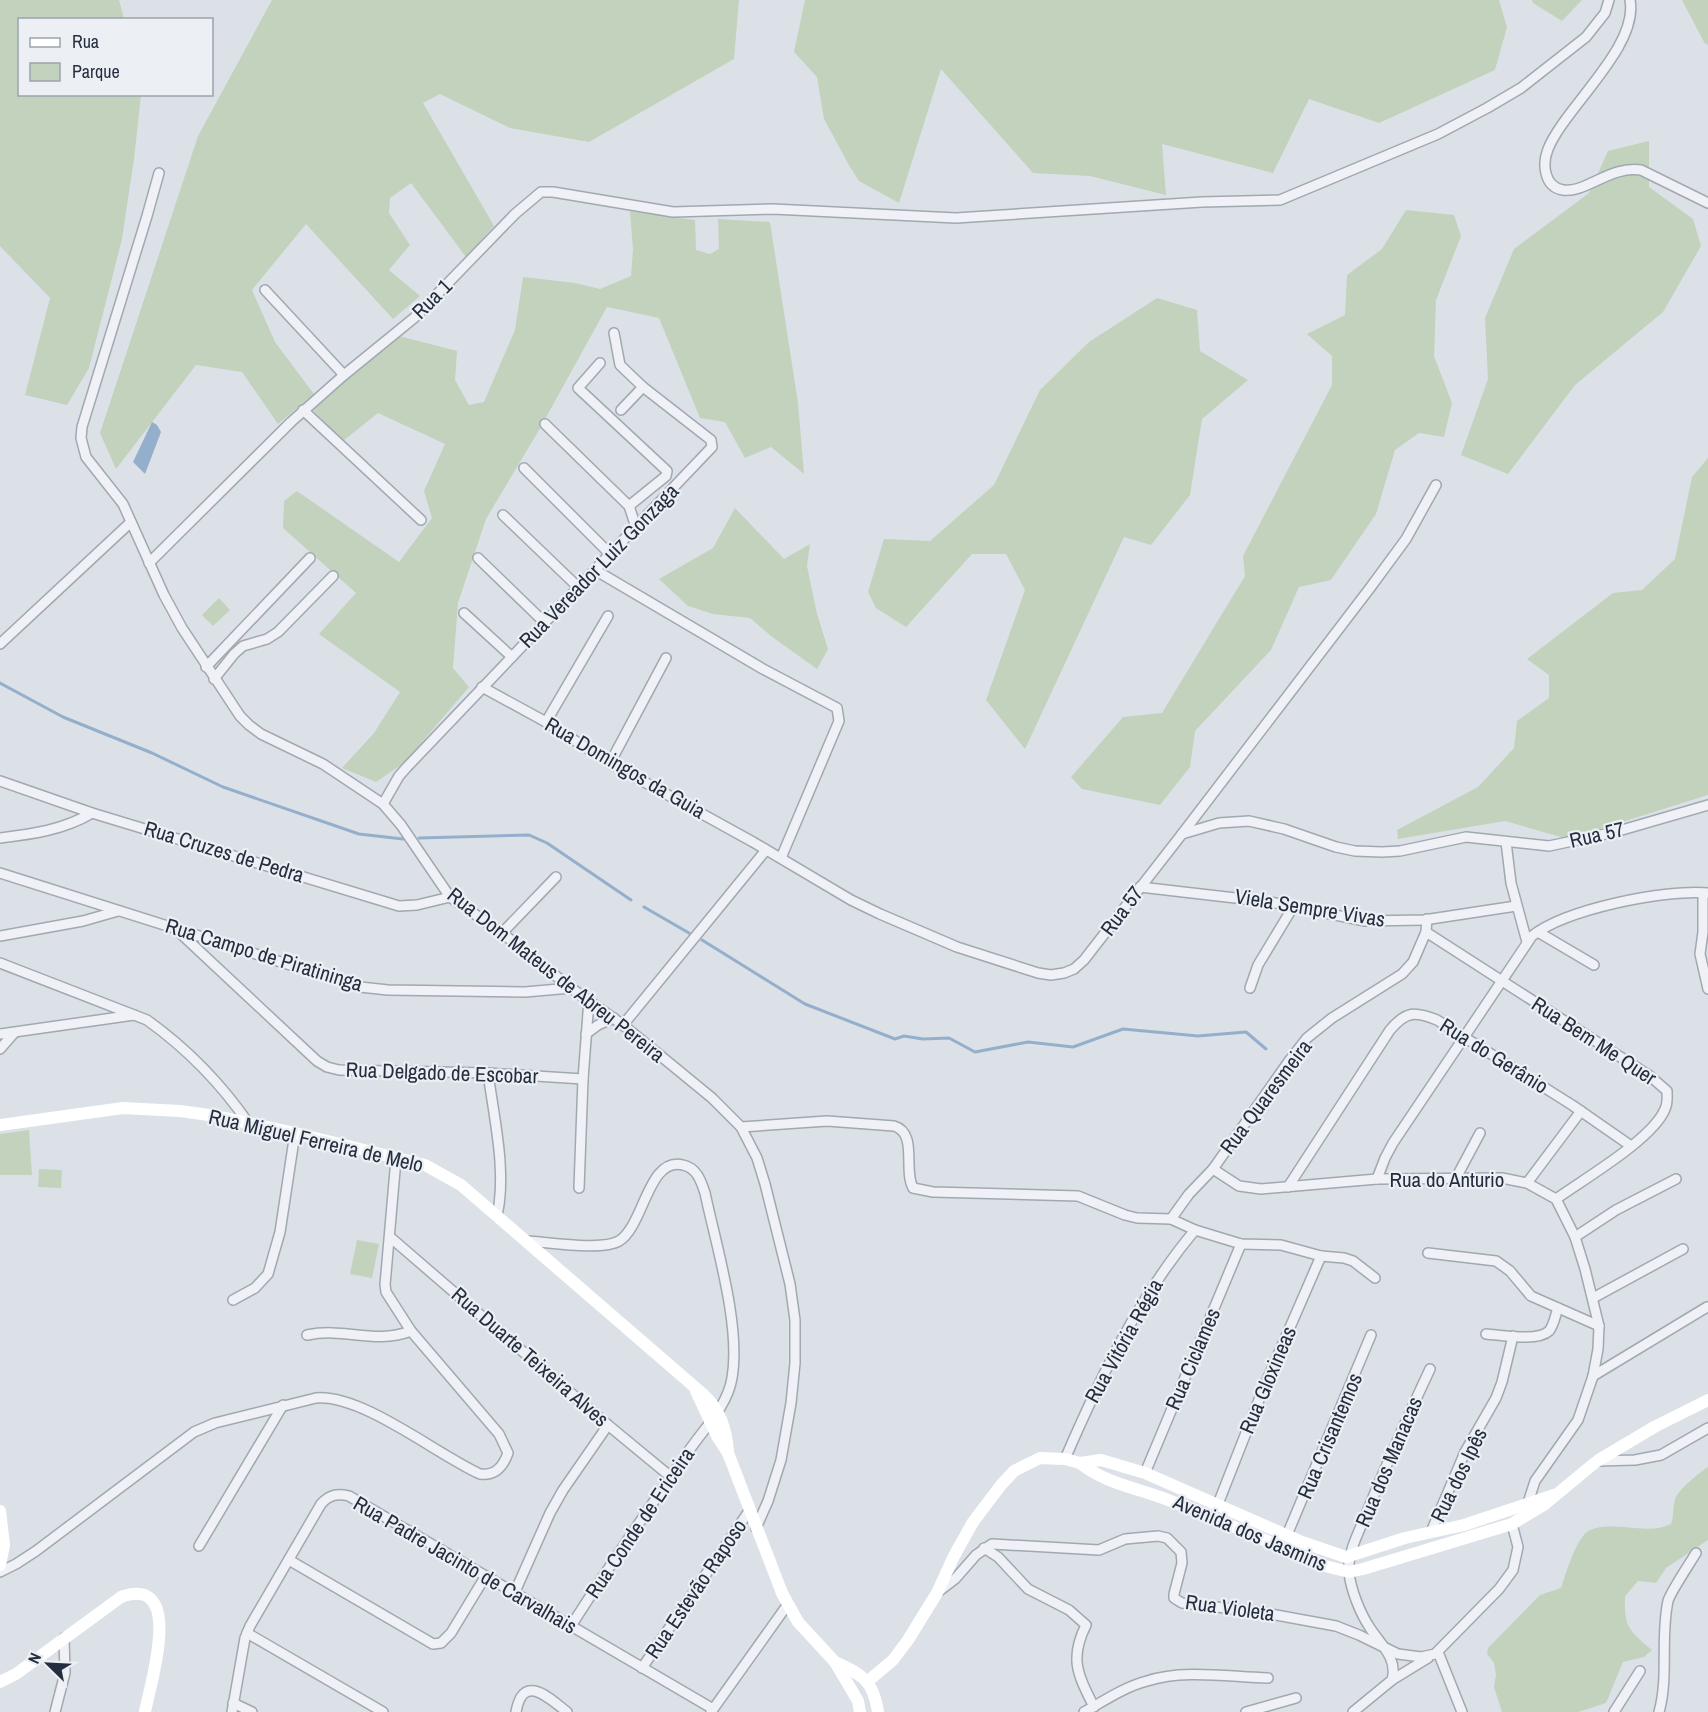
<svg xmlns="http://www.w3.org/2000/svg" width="1708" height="1712" font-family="'Archivo Narrow',sans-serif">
  <rect width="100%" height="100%" fill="#dce1e8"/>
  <g fill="#c2d2bd">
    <polygon points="0,0 119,0 124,19 20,20 20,94 141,95 134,159 122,239 89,368 67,405 25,395 50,298 0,246"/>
    <polygon points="272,0 739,0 734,59 589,142 510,128 440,94 423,103 494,226 466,257 411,183 390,198 389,213 410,245 389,270 420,296 393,319 306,224 252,290 275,342 314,394 278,424 242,372 196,365 116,469 100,433 198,136"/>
    <polygon points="805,0 1499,0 1507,27 1495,70 1379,123 1309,99 1273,173 1162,144 1166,195 1090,176 1033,173 941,69 899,203 859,181 850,167 824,119 817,77 794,52"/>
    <polygon points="1532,0 1582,0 1562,21 1533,3"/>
    <polygon points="1682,0 1708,0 1708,45 1704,42"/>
    <polygon points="1649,141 1649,187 1693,219 1701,246 1663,312 1575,385 1508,474 1461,455 1488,379 1485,318 1514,249 1589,193 1608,151"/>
    <polygon points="1406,210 1454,215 1461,236 1436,300 1434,356 1452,403 1444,437 1419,433 1395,450 1376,514 1331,580 1299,587 1271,650 1195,731 1190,767 1160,805 1082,789 1071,777 1123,717 1162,713 1245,576 1243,556 1332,385 1332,356 1307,334 1345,315 1347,275 1382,249"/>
    <polygon points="630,211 695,220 696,250 710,254 719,249 718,219 770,222 798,403 804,474 771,447 745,458 725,422 700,418 659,318 607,307 539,430 486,519 458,603 453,668 469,687 404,763 376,782 342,768 374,733 400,692 319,634 356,593 283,528 284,501 297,491 399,562 432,518 424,491 445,444 378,413 343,441 312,409 399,336 457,351 455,380 469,405 484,402 515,330 523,277 575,283 600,289 631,276 633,250"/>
    <polygon points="1157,298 1197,310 1200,351 1248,380 1202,419 1190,495 1151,545 1124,537 1025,749 986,700 1025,590 1006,554 972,554 906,627 876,608 868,592 884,539 930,541 994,485 1040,390 1089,342"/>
    <polygon points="1708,458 1708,795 1568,839 1505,821 1398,839 1397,830 1478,787 1514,748 1517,721 1549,698 1549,675 1527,659 1613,593 1642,590 1675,559 1692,477"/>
    <polygon points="735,508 784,559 810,544 807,566 817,614 828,649 817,669 771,636 750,618 713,614 688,606 659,579 713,548"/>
    <polygon points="219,598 230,610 213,626 202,615"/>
    <polygon points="29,1130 32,1175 0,1175 0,1134"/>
    <polygon points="39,1169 62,1170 61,1188 38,1187"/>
    <polygon points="357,1240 379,1244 372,1278 350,1274"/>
    <path d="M1708,1467V1540L1666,1568L1656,1583L1638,1581L1625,1596C1624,1627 1628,1630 1652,1650L1644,1657L1623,1662L1606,1703L1578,1712H1502L1494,1687L1496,1675L1494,1663L1487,1654L1488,1648L1540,1595L1561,1588C1566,1573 1575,1542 1587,1532C1599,1524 1621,1527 1634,1528C1648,1529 1659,1530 1671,1524C1674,1516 1673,1506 1675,1499C1679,1489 1699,1473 1708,1467Z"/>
  </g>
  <polygon fill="#94afcb" points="152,422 157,425 161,432 145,474 133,462"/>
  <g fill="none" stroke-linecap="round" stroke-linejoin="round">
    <g stroke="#94afcb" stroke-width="3">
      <polyline points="0,683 63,717 152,753 223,787 359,834 403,839"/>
      <polyline points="419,838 529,835 547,843 631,900"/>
      <polyline points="644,907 689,933"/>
      <polyline points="702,940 805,1004 895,1039 904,1036 923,1039 949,1038 975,1052 1028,1042 1073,1047 1123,1029 1198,1036 1246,1032 1266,1049"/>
    </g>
    <g stroke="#a1a8b2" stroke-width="12">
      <g id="street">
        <path d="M1630,0C1639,47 1565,107 1548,149C1542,164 1544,187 1563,190C1584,194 1611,165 1641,170L1708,203"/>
        <polyline points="159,173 147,216 82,427 81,438 86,457 123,504 164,595 182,628 240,716 249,725 261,734 323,764 383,804 401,825 450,897 502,933 571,988 623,1025 712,1098 741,1127 757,1158 765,1184 790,1284 795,1320 795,1363 791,1403 781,1460 768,1501 756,1528"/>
        <polyline points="265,290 344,375"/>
        <polyline points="600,363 578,388 667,471 666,476 629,506"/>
        <polyline points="303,410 421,520"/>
        <polyline points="621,410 643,387"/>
        <polyline points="545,424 629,506 636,527"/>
        <polyline points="524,468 610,554"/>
        <polyline points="503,515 579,588"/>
        <polyline points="478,558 545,623"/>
        <polyline points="149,563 291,422 344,375 414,318 515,214 541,192 553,192 673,212 773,209 956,218 1202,202 1280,200 1438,134 1487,108 1521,88 1586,37 1605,13 1609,0"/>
        <polyline points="595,570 763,669 837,708 839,721 781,858"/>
        <polyline points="464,613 512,657"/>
        <polyline points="0,644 131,522"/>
        <polyline points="206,667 310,558"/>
        <polyline points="214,679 234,654 243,646 267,639 278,632 333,576"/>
        <polyline points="482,687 546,722 610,763 753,842 851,900 880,914 957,947 1038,973 1051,975 1064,973 1074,969 1084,960 1182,834 1219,823 1249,821 1284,829 1336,847 1355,851 1382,852 1400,851 1466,837 1549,846 1615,832 1708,805"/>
        <polyline points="546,722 608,616"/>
        <polyline points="610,763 666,658"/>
        <polyline points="0,781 92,813 399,906 417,905 450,897"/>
        <polyline points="383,804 399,776 407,767 712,447 711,440 643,387 620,365 614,333"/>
        <polyline points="1182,834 1370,588 1406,539 1436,485"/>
        <path d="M0,838C33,834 63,830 92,813"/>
        <polyline points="1506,842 1511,883 1527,942"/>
        <polyline points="0,873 360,987 388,990 525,992 571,988"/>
        <polyline points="1140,887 1270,902 1365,921 1424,920 1516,906"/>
        <polyline points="1703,893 1703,932 1700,954 1708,989"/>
        <path d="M1427,919L1426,932L1650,1076L1667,1091C1667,1097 1668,1103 1665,1109C1653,1139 1584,1179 1556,1199"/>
        <polyline points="179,932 317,1061 327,1067 339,1070 488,1073 583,1079"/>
        <polyline points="1538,932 1594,965"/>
        <polyline points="502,933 556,877"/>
        <polyline points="0,936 83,921 118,911"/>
        <path d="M0,963L147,1020C186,1048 222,1085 249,1124"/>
        <polyline points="1250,988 1258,965 1293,907"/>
        <polyline points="623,1025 766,850"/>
        <polyline points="0,1034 134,1015"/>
        <polyline points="586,1034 598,1025 614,1018"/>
        <polyline points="0,1049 14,1033"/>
        <path d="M488,1073C494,1118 507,1172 497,1216"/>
        <path d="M741,1127L827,1121L894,1126C918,1133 903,1170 913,1188L933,1192L1078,1196L1125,1215L1137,1218L1171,1219L1195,1230L1241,1244L1281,1245L1321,1256L1344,1258L1353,1261L1375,1278"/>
        <polyline points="1213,1169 1239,1186 1261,1189 1377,1179 1502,1178 1527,1183 1556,1199 1575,1237 1585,1269 1599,1326 1598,1349 1593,1376 1578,1420 1535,1481 1527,1506"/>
        <polyline points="1456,1178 1480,1133"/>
        <path d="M1377,1179L1385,1158L1393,1143L1532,936C1566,909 1665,889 1708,893"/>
        <polyline points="1527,1183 1581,1111"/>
        <path d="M1288,1187L1390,1030C1406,1011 1415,1011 1437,1020L1572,1105L1631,1146"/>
        <polyline points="579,1188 583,1079 589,1000"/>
        <polyline points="1171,1219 1189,1194 1213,1169 1289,1061 1307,1038 1332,1018 1402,974 1413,962 1426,932"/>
        <polyline points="390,1237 608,1425 671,1477"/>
        <polyline points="1575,1237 1616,1210 1676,1179"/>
        <path d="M527,1241C548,1242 602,1251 619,1241C644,1226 648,1156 683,1165C697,1168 701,1181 705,1193C716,1245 741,1326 732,1378C727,1408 702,1430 686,1455C647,1511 608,1568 571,1626"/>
        <polyline points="1428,1253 1496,1261 1510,1271 1531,1296 1599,1326"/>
        <polyline points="1593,1298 1683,1249"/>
        <polyline points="233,1300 255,1288 268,1274 280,1232 295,1133"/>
        <path d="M1486,1334C1502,1335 1537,1342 1549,1331C1554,1325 1555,1316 1558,1308"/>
        <path d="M307,1335C346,1327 373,1345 411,1331"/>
        <polyline points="1593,1376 1707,1307"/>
        <path d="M1065,1459C1100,1378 1138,1298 1195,1230"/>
        <polyline points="1597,1461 1635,1460 1661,1455 1708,1428"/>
        <polyline points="1145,1473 1241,1244"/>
        <polyline points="1218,1504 1264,1387 1321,1256"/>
        <polyline points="1431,1532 1465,1452 1496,1398 1502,1382 1513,1336"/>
        <polyline points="1287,1535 1371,1335"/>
        <polyline points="199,1546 283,1405"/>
        <path d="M984,1548L998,1557L1028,1589L1069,1610L1086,1625C1069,1659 1078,1675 1094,1707"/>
        <polyline points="289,1560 433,1644 441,1643 451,1633 485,1577"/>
        <path d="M0,1572L16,1564L36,1551L194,1432L215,1423L316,1398C362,1394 436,1454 480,1474C495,1476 503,1467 508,1453L499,1434L411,1331L386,1292L385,1285L396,1159"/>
        <polyline points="938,1592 955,1579 976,1555 992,1544 1099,1550 1125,1539 1158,1536 1167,1538 1181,1552 1182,1563 1174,1594 1174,1598 1182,1603 1260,1612 1336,1626 1359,1635 1398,1654 1421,1657 1435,1654 1499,1589 1513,1570 1518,1547 1512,1524"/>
        <polyline points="514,1594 550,1513 563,1490 608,1425"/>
        <polyline points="247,1633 383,1712"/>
        <polyline points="1438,1652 1462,1712"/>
        <polyline points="642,1668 749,1511"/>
        <polyline points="1392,1680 1428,1658"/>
        <polyline points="233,1703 252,1712"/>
        <polyline points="55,1712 65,1673 64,1638"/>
        <path d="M232,1712L245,1638L250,1626L321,1504C329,1495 337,1493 349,1496L713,1709"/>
        <path d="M516,1712C523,1672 549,1698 567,1712"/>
        <polyline points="711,1712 788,1604"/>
        <path d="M1084,1712C1104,1701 1124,1687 1147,1681C1184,1669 1229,1677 1268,1678"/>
        <polyline points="1246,1712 1296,1698"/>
        <path d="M1353,1712L1392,1680C1398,1658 1381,1645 1370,1628C1360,1613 1351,1590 1349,1573C1347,1552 1360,1530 1367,1512C1387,1463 1408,1416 1430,1369"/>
        <polyline points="1614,1712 1640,1671"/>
        <path d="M1659,1712C1669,1676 1660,1638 1668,1601C1670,1593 1690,1563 1696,1553"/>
      </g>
    </g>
    <use href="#street" stroke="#eff1f6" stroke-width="9"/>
    <g stroke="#fff" stroke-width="12">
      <path d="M0,1125L123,1108L180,1111L216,1116L295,1133L425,1165L461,1185L704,1395C721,1411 727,1430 728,1453"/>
      <polyline points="696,1391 717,1436 728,1453 782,1593 798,1622 835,1662 858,1701 860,1712"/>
      <path d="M1080,1463C1106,1484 1138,1488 1168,1500C1221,1520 1273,1544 1325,1566L1349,1572L1363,1569L1512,1524L1545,1504L1597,1461L1656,1426L1708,1400"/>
      <polyline points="0,1511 4,1545 0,1565"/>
      <path d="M835,1662C863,1675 873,1680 878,1712"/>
      <polyline points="868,1681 893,1660 908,1640 937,1593 954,1556 973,1522 1001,1485 1014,1471 1040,1458 1065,1459 1080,1463 1101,1460 1145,1473 1302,1542 1346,1557 1405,1538 1464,1525 1554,1495"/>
      <path d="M0,1682L16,1674L121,1597C186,1574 150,1684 145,1712"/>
    </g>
  </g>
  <g text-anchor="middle" stroke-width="4.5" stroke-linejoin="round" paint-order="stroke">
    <g font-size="21" fill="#252e3f" stroke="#ecf0f5">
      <text transform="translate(432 299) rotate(-45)" y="7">Rua 1</text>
      <text transform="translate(599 566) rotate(-46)" y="7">Rua Vereador Luiz Gonzaga</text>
      <text transform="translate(625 768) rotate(30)" y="7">Rua Domingos da Guia</text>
      <text transform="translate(1597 835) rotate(-13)" y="7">Rua 57</text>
      <text transform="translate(224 852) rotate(17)" y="7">Rua Cruzes de Pedra</text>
      <text transform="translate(1310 908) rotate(9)" y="7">Viela Sempre Vivas</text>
      <text transform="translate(1122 911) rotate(-53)" y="7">Rua 57</text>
      <text transform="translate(264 955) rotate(17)" y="7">Rua Campo de Piratininga</text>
      <text transform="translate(556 975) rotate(38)" y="7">Rua Dom Mateus de Abreu Pereira</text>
      <text transform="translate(1594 1041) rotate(33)" y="7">Rua Bem Me Quer</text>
      <text transform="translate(1494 1056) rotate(32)" y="7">Rua do Gerânio</text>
      <text transform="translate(442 1073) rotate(2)" y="7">Rua Delgado de Escobar</text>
      <text transform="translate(1266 1097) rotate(-53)" y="7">Rua Quaresmeira</text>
      <text transform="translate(316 1141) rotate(13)" y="7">Rua Miguel Ferreira de Melo</text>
      <text x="1447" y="1187">Rua do Anturio</text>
      <text transform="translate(1124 1341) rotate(-61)" y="7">Rua Vitória Régia</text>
      <text transform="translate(530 1357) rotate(41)" y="7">Rua Duarte Teixeira Alves</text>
      <text transform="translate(1193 1359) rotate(-67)" y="7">Rua Ciclames</text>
      <text transform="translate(1268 1380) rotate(-67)" y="7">Rua Gloxineas</text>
      <text transform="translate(1330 1436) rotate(-67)" y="7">Rua Crisantemos</text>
      <text transform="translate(1389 1462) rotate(-67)" y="7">Rua dos Manacas</text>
      <text transform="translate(1459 1475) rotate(-64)" y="7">Rua dos Ipês</text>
      <text transform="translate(640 1523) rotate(-56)" y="7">Rua Conde de Ericeira</text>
      <text transform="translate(1250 1533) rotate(23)" y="7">Avenida dos Jasmins</text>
      <text transform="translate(465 1565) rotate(30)" y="7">Rua Padre Jacinto de Carvalhais</text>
      <text transform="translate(696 1589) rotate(-56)" y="7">Rua Estevão Raposo</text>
      <text transform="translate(1230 1608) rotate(8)" y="7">Rua Violeta</text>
    </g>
  </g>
  <rect x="18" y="18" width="195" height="78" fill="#ecf0f5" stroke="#9ca2ac" stroke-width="1.5"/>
  <rect x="30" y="38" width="30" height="9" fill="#ffffff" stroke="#9ca2ac" stroke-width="1.5"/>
  <text x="72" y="48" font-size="18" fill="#252e3f">Rua</text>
  <rect x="30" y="63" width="30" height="18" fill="#c2d2bd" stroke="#9ca2ac" stroke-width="1.5"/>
  <text x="72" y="78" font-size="18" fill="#252e3f">Parque</text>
  <g transform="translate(48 1664) rotate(294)" stroke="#ecf0f5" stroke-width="4.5" paint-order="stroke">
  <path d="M0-4.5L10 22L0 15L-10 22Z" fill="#252e3f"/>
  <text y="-9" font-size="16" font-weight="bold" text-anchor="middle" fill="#252e3f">N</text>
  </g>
</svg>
